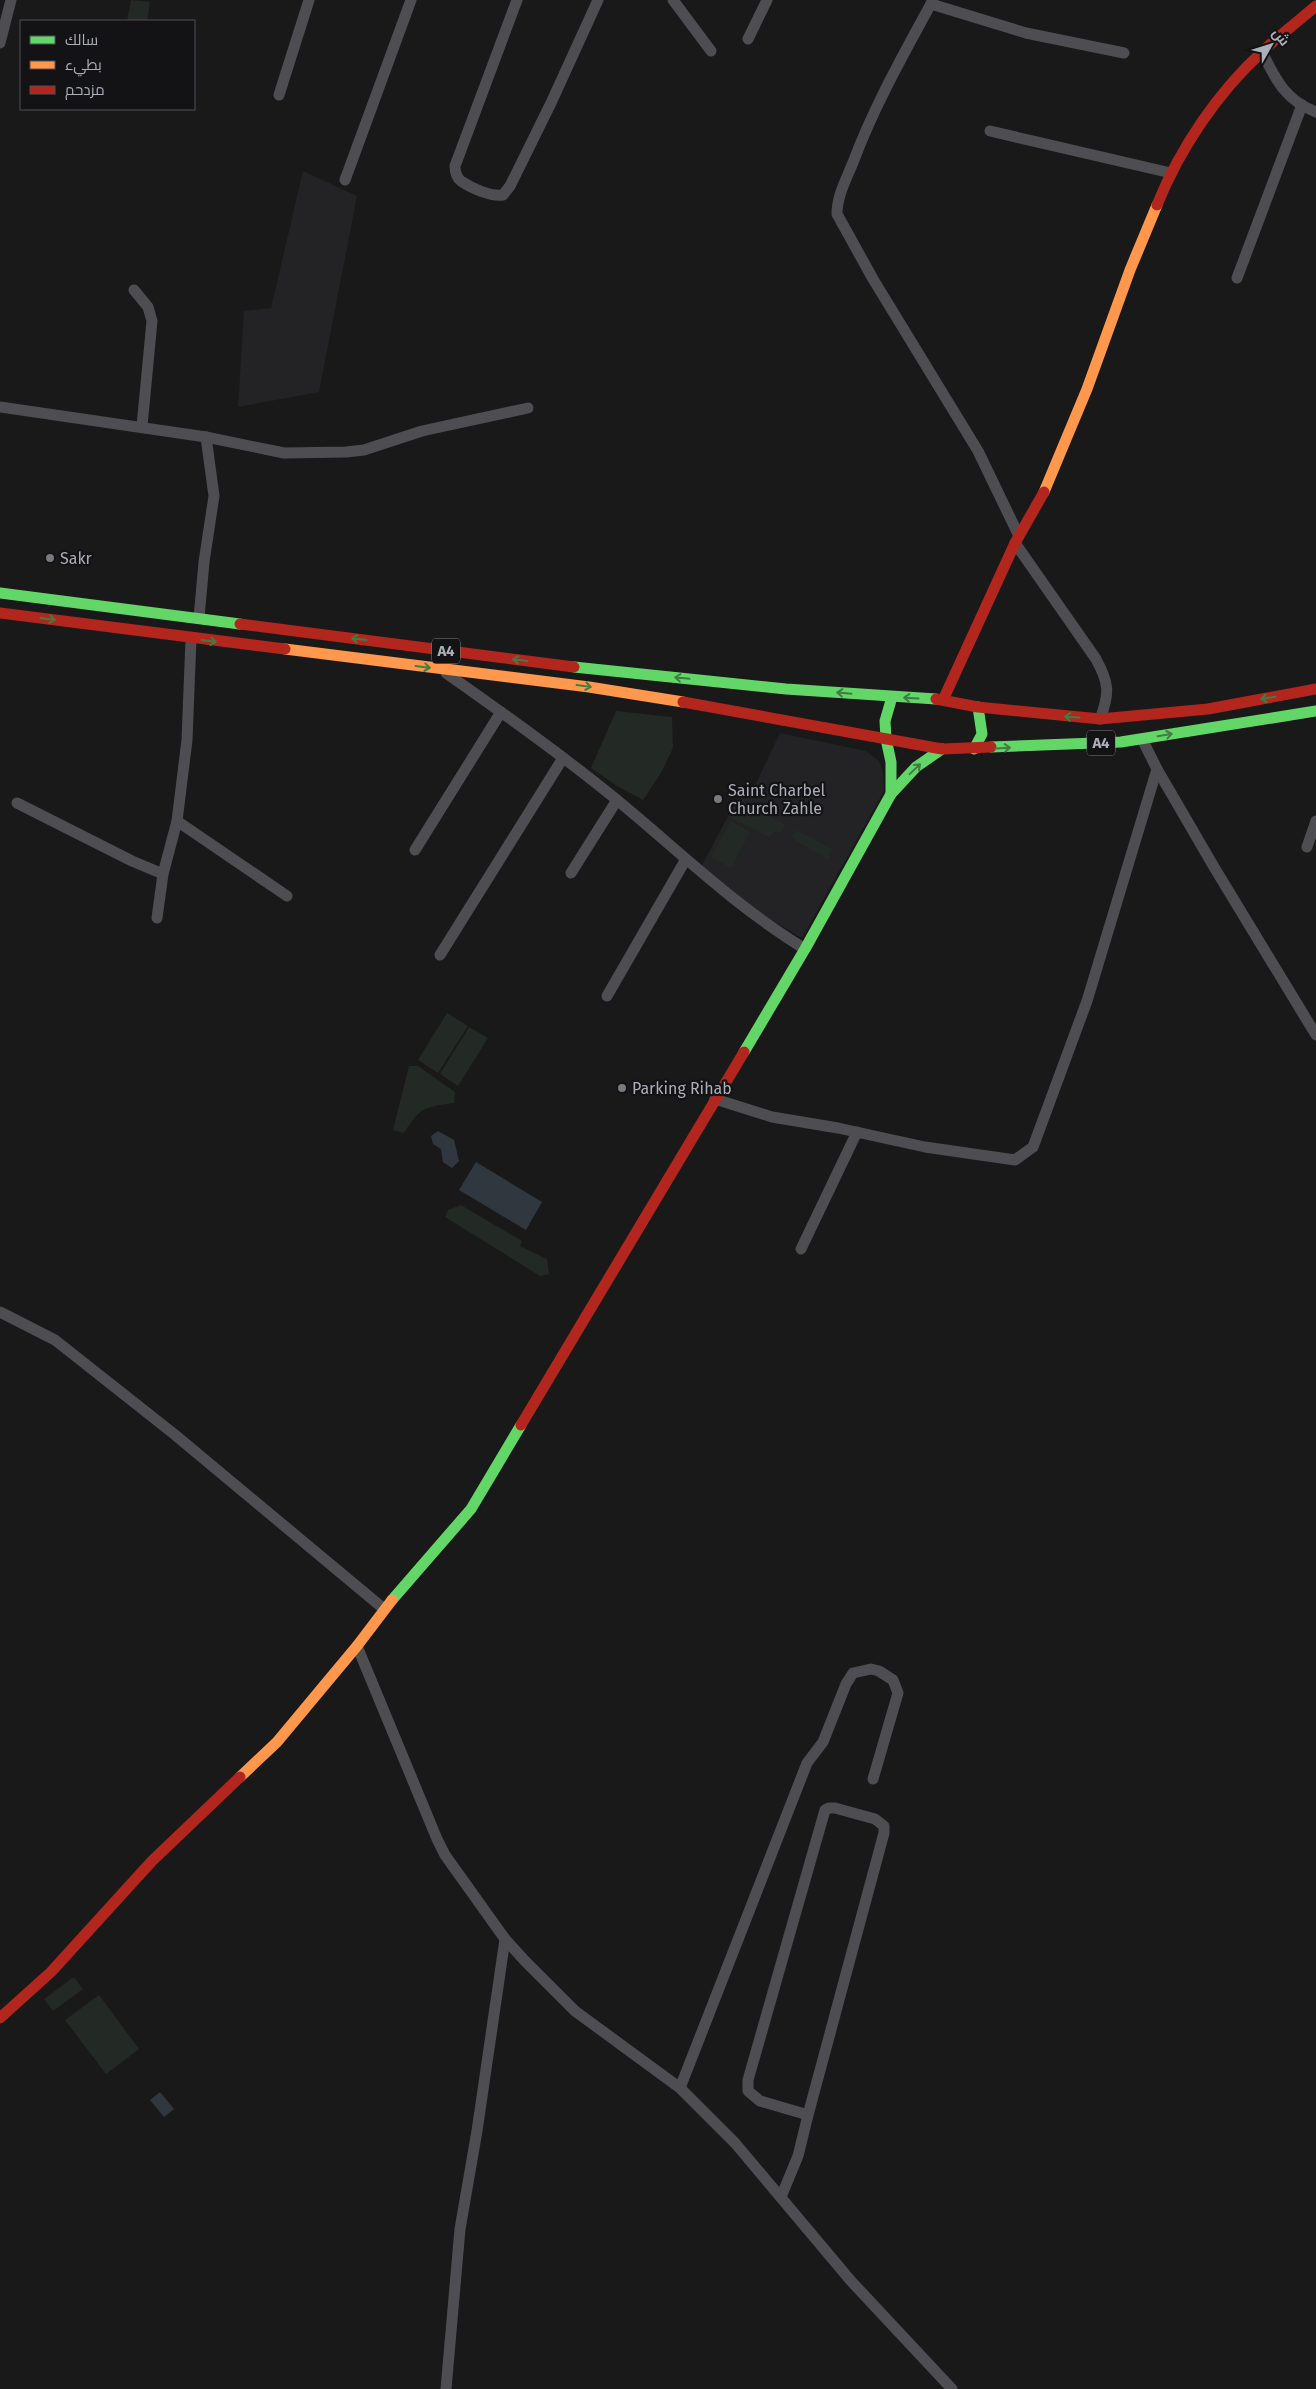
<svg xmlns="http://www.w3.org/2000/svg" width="1316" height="2389" font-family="'Fira Sans',Cairo,sans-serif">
  <rect width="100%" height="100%" fill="#191919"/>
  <g fill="#232325">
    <polygon points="303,171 357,196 319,392 238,407 244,311 271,308"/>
    <polygon points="780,733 866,751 879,761 883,771 884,791 802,938 743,903 701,867 742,790 751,794"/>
  </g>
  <g fill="#232924">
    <polygon points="131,0 150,2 147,21 127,21"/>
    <polygon points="616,711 672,717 673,748 661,773 643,800 617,786 591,768"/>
    <polygon points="741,800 785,825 781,833 774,832 769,837 731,818"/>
    <polygon points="731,821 750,832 731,868 711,857"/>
    <polygon points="796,830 832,849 828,859 791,838"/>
    <polygon points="447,1013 468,1026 438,1073 418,1060"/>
    <polygon points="469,1027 488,1038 458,1086 440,1074"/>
    <path d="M409,1066H418L455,1092L454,1103C425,1107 420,1107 404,1133L393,1130Z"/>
    <polygon points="461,1205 522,1241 520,1246 547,1259 549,1274 540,1276 445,1217 448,1210"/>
    <polygon points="74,1977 83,1989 53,2011 44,1999"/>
    <polygon points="99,1995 139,2049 106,2074 65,2020"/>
  </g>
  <g fill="#31373e">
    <polygon points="438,1131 454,1140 459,1161 452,1168 443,1162 441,1149 433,1144 431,1136"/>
    <polygon points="476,1162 542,1202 526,1230 459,1190"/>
    <polygon points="160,2092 174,2109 164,2117 150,2100"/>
  </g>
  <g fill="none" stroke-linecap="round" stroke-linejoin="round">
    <g stroke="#4e4e52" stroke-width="11">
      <path d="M517,0L455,166C455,172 456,177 461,181C471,188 491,197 503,195L510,186L551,103L598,0"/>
      <polyline points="673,0 711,51"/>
      <path d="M933,0C905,52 875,104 854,160C847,178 837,195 837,214L873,279L978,451L1019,536"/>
      <polyline points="931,4 1026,33 1124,53"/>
      <polyline points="748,39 767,0"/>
      <polyline points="0,43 11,0"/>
      <path d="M1262,52C1276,80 1285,100 1316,112"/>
      <polyline points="279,95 309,0"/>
      <polyline points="990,131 1171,173"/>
      <polyline points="345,180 411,0"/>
      <polyline points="1237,278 1302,105"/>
      <polyline points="134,290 148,307 152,321 142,426"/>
      <polyline points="0,407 206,437 214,496 204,562 199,618"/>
      <polyline points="206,437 284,453 346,452 364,450 422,431 528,408"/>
      <path d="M1015,543L1096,659C1109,683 1110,693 1100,719"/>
      <path d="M446,673C504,714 562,755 617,800C679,851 736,907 805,949"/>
      <polyline points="1142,739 1157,769 1214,867 1316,1035"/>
      <polyline points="17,803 132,861 163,874"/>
      <polyline points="177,821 287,896"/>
      <polyline points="1307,847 1316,821"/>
      <polyline points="415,850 501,712"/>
      <polyline points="571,873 617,800"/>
      <polyline points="157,918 163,874 177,821 187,740 191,639"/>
      <polyline points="440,955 563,758"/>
      <polyline points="607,996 686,859"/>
      <polyline points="715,1099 772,1117 838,1128 925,1147 1015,1160 1033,1147 1087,1001 1157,769"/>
      <polyline points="801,1249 857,1132"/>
      <polyline points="0,1312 55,1340 174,1434 384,1609"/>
      <polyline points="357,1646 437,1839 445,1855 505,1939 525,1961 575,2011 680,2088 735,2143 851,2281 952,2389"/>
      <polygon points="829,1808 835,1808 875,1819 884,1826 884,1833 808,2115 760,2101 748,2091 748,2080 825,1810"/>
      <polyline points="680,2088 807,1763 823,1742 846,1684 853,1673 871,1669 879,1671 893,1680 898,1693 873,1779"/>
      <polyline points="781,2197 798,2156 808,2115"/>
      <polyline points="446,2389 460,2229 477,2131 505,1939"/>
    </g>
    <g stroke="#63d668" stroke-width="11">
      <polyline points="0,593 240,624"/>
      <polyline points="574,667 786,689 936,699"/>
      <polyline points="886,739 891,762 891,794"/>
      <polyline points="886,739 885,721 892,697"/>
      <polyline points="991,747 1121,742 1316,711"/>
      <polyline points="974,749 982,734 978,707"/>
      <polyline points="744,1052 805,949 891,794 916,767 942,749"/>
      <polyline points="392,1600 471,1509 521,1425"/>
    </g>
    <g stroke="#ff974d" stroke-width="11">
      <polyline points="1044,492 1087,389 1130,270 1157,205"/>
      <polyline points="285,649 589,687 683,702"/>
      <polyline points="240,1777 277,1742 357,1646 392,1600"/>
    </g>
    <g stroke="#b3261e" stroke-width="11">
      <path d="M1157,205C1180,148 1218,92 1263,51C1280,35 1298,21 1316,6"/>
      <polyline points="0,613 285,649"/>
      <polyline points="240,624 574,667"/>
      <polyline points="936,699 978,707 1100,719 1208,709 1316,689"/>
      <polyline points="943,700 1015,543 1044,492"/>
      <polyline points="683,702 942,749 991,747"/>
      <polyline points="521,1425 744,1052"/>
      <polyline points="0,2018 51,1972 152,1861 240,1777"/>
    </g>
  </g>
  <defs><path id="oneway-shaft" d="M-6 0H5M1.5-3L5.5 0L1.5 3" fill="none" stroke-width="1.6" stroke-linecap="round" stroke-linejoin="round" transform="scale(1.25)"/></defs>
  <g stroke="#3f7e43">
    <use href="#oneway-shaft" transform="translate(48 619) rotate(8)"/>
    <use href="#oneway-shaft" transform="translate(359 639) rotate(-173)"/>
    <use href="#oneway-shaft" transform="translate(209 641) rotate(7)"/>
    <use href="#oneway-shaft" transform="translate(520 660) rotate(-173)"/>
    <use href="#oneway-shaft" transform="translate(423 667) rotate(7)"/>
    <use href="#oneway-shaft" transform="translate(682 678) rotate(-174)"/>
    <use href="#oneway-shaft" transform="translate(584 686) rotate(8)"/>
    <use href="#oneway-shaft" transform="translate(844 693) rotate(-175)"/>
    <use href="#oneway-shaft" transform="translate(911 698) rotate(-177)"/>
    <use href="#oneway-shaft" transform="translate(1268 698) rotate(170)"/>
    <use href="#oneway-shaft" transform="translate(1072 717) rotate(-177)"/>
    <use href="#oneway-shaft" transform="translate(1165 735) rotate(-9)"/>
    <use href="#oneway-shaft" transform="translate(1003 748) rotate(-3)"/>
    <use href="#oneway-shaft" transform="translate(915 769) rotate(-43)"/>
  </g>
  <g fill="#797a80" stroke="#131315" stroke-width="2">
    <circle cx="50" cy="558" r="5"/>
    <circle cx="718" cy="799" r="5"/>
    <circle cx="622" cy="1088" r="5"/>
  </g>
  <g text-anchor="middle" stroke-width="4.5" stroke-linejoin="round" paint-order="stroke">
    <g fill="#131315" stroke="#7e8087" stroke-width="1">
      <rect x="432" y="638.5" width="28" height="25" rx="4"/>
      <rect x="1087" y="730.5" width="28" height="25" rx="4"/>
    </g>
    <g font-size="15" font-weight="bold" fill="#acafb8">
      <text x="446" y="656">A4</text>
      <text x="1101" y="748">A4</text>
    </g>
    <g font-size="16" fill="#acafb8" stroke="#131315" text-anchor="start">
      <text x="60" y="564">Sakr</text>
      <text x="728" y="796">Saint Charbel<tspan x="728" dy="18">Church Zahle</tspan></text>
      <text x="632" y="1094">Parking Rihab</text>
    </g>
  </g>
  <rect x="20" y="20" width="175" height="90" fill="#131315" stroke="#505156"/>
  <rect x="30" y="36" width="25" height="8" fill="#63d668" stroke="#505156"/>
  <text x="65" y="45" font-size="15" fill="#acafb8">سالك</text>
  <rect x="30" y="61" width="25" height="8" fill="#ff974d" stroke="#505156"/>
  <text x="65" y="70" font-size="15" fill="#acafb8">بطيء</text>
  <rect x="30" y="86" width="25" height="8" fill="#b3261e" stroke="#505156"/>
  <text x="65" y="95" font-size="15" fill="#acafb8">مزدحم</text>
  <g transform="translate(1271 45) rotate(51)" stroke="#131315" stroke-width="4" paint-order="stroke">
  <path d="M0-4L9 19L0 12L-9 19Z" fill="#acafb8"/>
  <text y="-8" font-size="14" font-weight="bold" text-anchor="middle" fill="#acafb8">ش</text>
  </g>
</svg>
